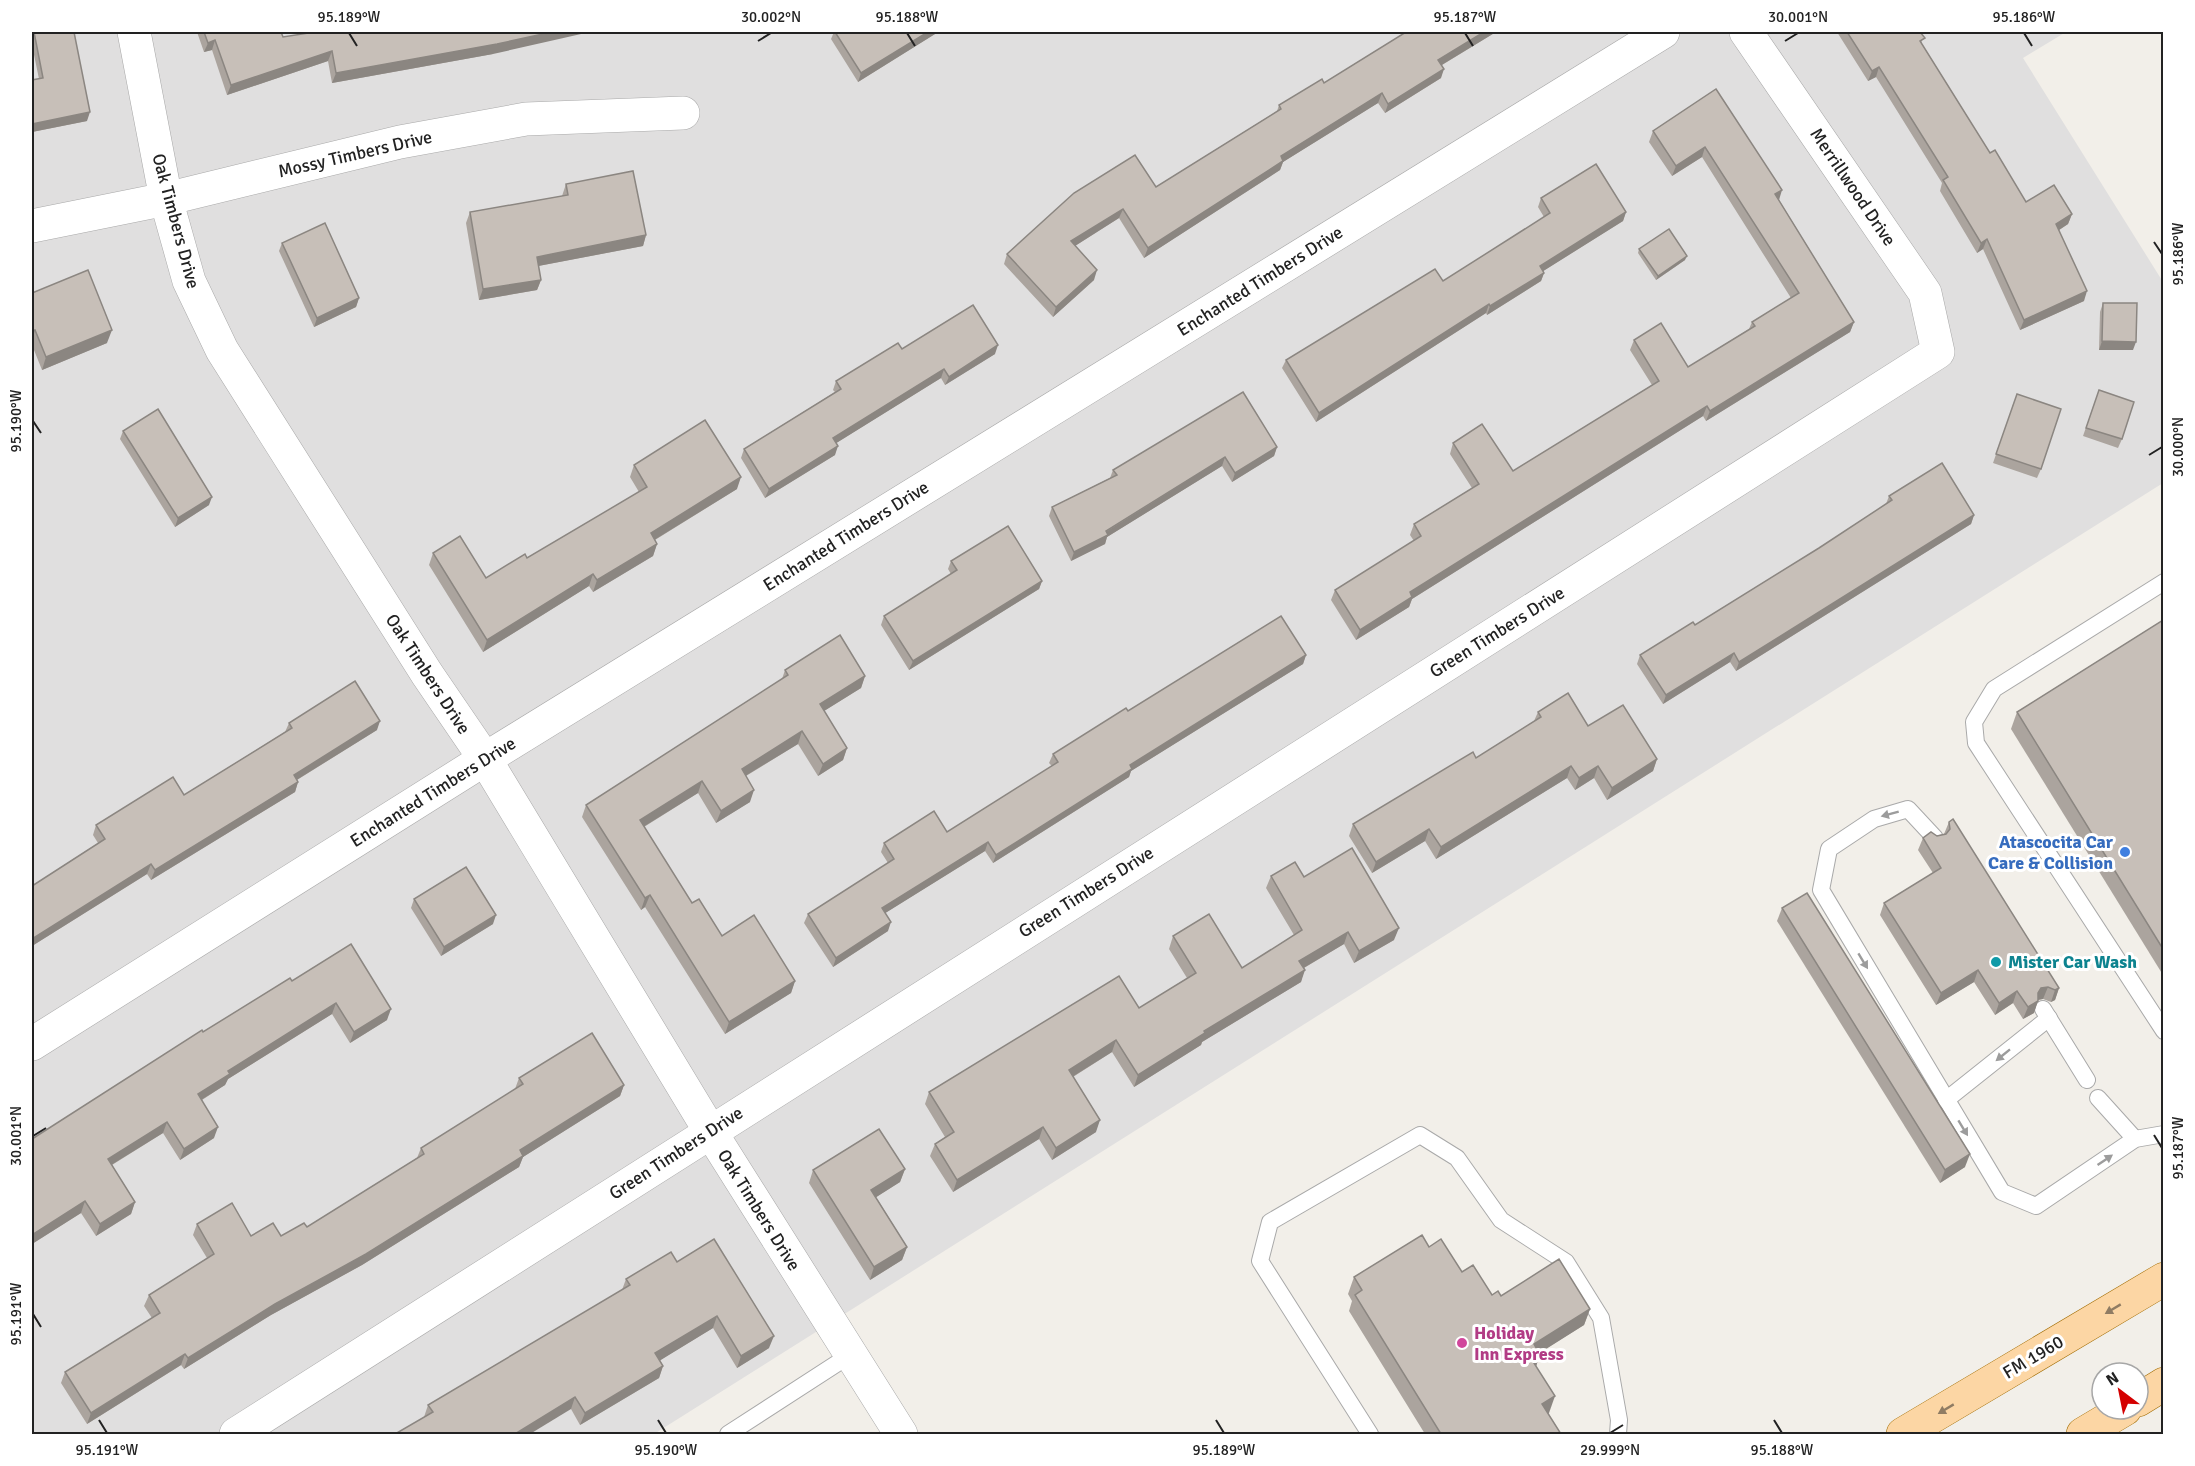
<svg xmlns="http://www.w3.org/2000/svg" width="2195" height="1466" font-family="Signika,sans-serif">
  <rect width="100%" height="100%" fill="#f2efe9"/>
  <polygon fill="#e0dfdf" points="32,32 2066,32 2023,58 2163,282 2163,483 654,1434 32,1434"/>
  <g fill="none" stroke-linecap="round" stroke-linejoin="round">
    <g stroke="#a9a9a9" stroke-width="18">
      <g id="service">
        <polyline points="2164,582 1994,689 1974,722 1976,743 2164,1031"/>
        <polyline points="1935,838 1908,809 1874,819 1829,849 1821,890 2002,1192 2036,1206 2135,1139 2164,1134"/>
        <polyline points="2043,1009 2087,1080"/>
        <polyline points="2098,1098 2135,1139"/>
        <polyline points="1946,1100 2049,1018"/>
        <polyline points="728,1434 850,1355"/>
        <polyline points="1370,1434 1260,1261 1270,1222 1420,1135 1457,1158 1501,1220 1566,1262 1601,1318 1619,1420 1618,1434"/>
      </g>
    </g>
    <g stroke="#a9a9a9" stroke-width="34">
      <g id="minor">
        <polyline points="134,32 166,199 189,281 222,350 427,674 485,759 710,1131 901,1434"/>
        <polyline points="32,226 166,199 400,142 526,119 683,113"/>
        <polyline points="32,1044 485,759 1663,32"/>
        <polyline points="236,1434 1938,352 1925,293 1746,32"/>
      </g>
    </g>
    <g stroke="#a06b00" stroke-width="34">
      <g id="primary">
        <polyline points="2138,1400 2164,1384"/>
        <polyline points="1903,1434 2164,1279"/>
        <polyline points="2083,1434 2125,1409"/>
      </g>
    </g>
    <use href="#service" stroke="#fff" stroke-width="16"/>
    <use href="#minor" stroke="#fff" stroke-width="33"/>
    <use href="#primary" stroke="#fcd6a4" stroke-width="33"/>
  </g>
  <g fill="#aba49e">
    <polygon points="33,32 74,32 87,121 32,132 32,80 39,79 32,45 32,34"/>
    <polygon points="197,32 281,32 283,37 493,54 332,83 328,61 227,95 212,50 204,52"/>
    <polygon points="834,32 936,32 935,34 858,82 831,39"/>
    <polygon points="1406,32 1496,32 1442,65 1441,78 1385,113 1378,103 1283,162 1280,170 1144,258 1119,218 1075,246 1094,280 1053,317 1004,264 1007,254 1156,187 1277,111 1279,105 1324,83"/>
    <polygon points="1837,32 1920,32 1922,44 1990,153 2026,202 2072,214 2068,224 2059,230 2084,301 2020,330 1983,249 1977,253 1940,191 1942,183 1876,77 1868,81"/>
    <polygon points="1716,89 1779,200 1854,322 1850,332 1706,421 1703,416 1412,599 1409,607 1356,640 1331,600 1335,590 1414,541 1410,535 1414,524 1472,488 1450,454 1453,443 1513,471 1652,385 1630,350 1634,340 1688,367 1749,329 1752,322 1791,298 1702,157 1672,176 1649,142 1653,131"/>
    <polygon points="566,184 646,235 643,246 538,266 541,280 537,290 479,300 466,223 470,212 562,196"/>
    <polygon points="1541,198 1626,212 1623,221 1543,271 1544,273 1541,281 1487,315 1486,313 1316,422 1282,368 1286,360 1443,281 1544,217 1538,207"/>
    <polygon points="282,243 359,298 356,307 314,327 279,251"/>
    <polygon points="1639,249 1685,260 1656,280 1638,253"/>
    <polygon points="32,293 107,343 42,370 32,345"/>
    <polygon points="2103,303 2133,350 2099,350 2100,312"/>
    <polygon points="902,349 995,354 945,385 941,378 836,443 835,455 765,498 741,458 744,449 835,392 833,390 836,381"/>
    <polygon points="2099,390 2122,439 2118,448 2083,436"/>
    <polygon points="2017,394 2041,469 2037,478 1993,463"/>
    <polygon points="123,431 209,505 175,527 120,439"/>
    <polygon points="1277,447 1274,456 1232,482 1222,466 1107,537 1105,544 1071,561 1049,516 1052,507 1110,478 1113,470"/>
    <polygon points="634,465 737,489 655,540 657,544 653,556 593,592 589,586 483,652 429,565 433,553 486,578 527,558 639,492 630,477"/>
    <polygon points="1889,496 1974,515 1971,524 1736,671 1730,662 1663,704 1637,664 1640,655 1695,625 1819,548 1886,504"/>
    <polygon points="951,561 1042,581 1039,589 909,670 881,625 884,616 951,574 948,569"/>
    <polygon points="2163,620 2163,975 2011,729 2017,712"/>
    <polygon points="1306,655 1303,664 1131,771 1129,777 993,863 985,851 885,913 888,931 833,967 804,923 808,914 888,863 881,852 884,843 947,832 1052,766 1049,763 1053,754 1128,711"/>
    <polygon points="785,670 865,676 861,688 824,711 847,748 843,760 818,776 798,744 746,776 750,802 716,823 698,793 644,827 692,903 722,936 795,981 791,993 725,1034 645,907 641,910 582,817 586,805 782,679"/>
    <polygon points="1538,712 1588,726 1657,759 1653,771 1607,800 1594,778 1575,790 1567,778 1436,859 1425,841 1372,873 1349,836 1353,824 1476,758 1534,721"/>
    <polygon points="289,723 377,730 297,780 298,782 295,792 151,880 147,874 32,946 32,886 98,843 93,835 96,825 184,795 285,732"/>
    <polygon points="1949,822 2059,988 2055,1000 2051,1002 2043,999 2038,1000 2034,1013 2023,1019 2013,1003 1995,1015 1974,982 1936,1005 1880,915 1884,903 1933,873 1918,850 1923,838 1944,834"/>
    <polygon points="1271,876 1304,877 1394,940 1354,963 1344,944 1304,968 1301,982 1202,1042 1201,1045 1134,1087 1112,1052 1073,1077 1096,1132 1052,1160 1039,1139 953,1192 930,1156 935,1144 945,1137 925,1104 929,1092 1139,1008 1187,978 1169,949 1173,936 1242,968 1294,935 1266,888"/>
    <polygon points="414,899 493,924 441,956 411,908"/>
    <polygon points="1782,908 1965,1167 1940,1183 1777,921"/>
    <polygon points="292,981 387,1020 350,1043 332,1014 228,1079 225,1085 202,1100 214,1138 180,1160 163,1133 112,1165 135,1202 131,1214 96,1236 81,1213 32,1244 32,1139 203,1032"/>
    <polygon points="519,1078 624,1085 620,1096 523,1157 519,1167 362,1265 271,1315 184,1369 181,1365 87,1424 61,1383 65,1372 152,1318 144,1306 149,1295 207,1258 193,1235 197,1224 251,1236 281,1236 307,1227 417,1158 421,1148 515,1089"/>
    <polygon points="905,1169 900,1182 876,1197 907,1247 902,1260 870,1280 809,1183 813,1170"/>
    <polygon points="1429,1247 1492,1295 1590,1309 1584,1325 1539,1353 1540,1355 1536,1366 1549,1413 1548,1413 1561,1434 1425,1434 1349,1311 1352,1301 1348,1294 1354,1277"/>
    <polygon points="677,1262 769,1348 737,1368 713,1328 660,1360 663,1366 659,1378 580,1425 571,1409 424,1417 428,1405 622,1290 626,1279"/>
  </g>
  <g fill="#8b8681">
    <polygon points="552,32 590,32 493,54 332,83 336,73"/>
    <polygon points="928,32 936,32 935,34 858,82 861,73"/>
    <polygon points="1484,32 1496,32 1435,69 1438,60"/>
    <polygon points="215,40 212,50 204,52 208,43"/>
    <polygon points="332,51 328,61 227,95 231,85"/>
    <polygon points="1879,67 1876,77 1868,81 1872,71"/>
    <polygon points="1444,69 1441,78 1385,113 1388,104"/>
    <polygon points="1382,93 1378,103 1283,162 1280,170 1144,258 1148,248 1281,156"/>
    <polygon points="90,112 87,121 32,132 32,124"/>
    <polygon points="1705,147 1702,157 1672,176 1676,166"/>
    <polygon points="1782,190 1779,200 1775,194"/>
    <polygon points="1123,209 1119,218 1067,251 1071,241"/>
    <polygon points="1626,212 1623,221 1537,275 1540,266"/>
    <polygon points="2072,214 2068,224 2053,234 2056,224"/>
    <polygon points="646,235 643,246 533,267 537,257"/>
    <polygon points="1987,239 1983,249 1977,253 1981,243"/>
    <polygon points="1687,256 1685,260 1656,280 1658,276"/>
    <polygon points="1097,270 1094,280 1053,317 1056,307"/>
    <polygon points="1544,273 1541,281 1487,315 1490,306"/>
    <polygon points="541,280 537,290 479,300 483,289"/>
    <polygon points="2087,291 2084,301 2020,330 2024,320"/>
    <polygon points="359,298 356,307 314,327 317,318"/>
    <polygon points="1489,304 1486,313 1316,422 1319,413"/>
    <polygon points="1854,322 1850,332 1706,421 1710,411"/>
    <polygon points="35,330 32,340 32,331"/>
    <polygon points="112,330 107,343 42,370 46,357"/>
    <polygon points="2102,341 2136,342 2133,350 2099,350"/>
    <polygon points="998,345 995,354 945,385 949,377"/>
    <polygon points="944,369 941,378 830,447 833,438"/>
    <polygon points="1707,406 1703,416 1412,599 1409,607 1356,640 1360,630 1410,592"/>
    <polygon points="838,446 835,455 765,498 769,489"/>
    <polygon points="1277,447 1274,456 1232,482 1235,473"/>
    <polygon points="1225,457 1222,466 1107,537 1105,544 1071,561 1074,552"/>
    <polygon points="741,477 737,489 646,545 651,533"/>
    <polygon points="212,497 209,505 175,527 178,518"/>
    <polygon points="1974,515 1971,524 1736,671 1739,662"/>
    <polygon points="657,544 653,556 593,592 597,580"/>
    <polygon points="593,574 589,586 483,652 487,640"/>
    <polygon points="1042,581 1039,589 909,670 913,661"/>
    <polygon points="1734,653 1730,662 1663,704 1666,695"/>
    <polygon points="1306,655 1303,664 1131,771 1129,777 993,863 996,855 1130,765"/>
    <polygon points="865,676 861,688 816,716 820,704"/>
    <polygon points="380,721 377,730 290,784 294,775"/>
    <polygon points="802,731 798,744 737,781 742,769"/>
    <polygon points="847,748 843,760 818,776 823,764"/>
    <polygon points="1657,759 1653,771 1607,800 1612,788"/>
    <polygon points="1571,766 1567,778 1436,859 1441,847"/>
    <polygon points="1598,766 1594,778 1575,790 1579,778"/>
    <polygon points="702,781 698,793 635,832 640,820"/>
    <polygon points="298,782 295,792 151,880 155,870"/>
    <polygon points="754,790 750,802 716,823 721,811"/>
    <polygon points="1429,829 1425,841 1372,873 1376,862"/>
    <polygon points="988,842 985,851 879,917 882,908"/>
    <polygon points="151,864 147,874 32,946 32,939"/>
    <polygon points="650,895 645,907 641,910 645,898"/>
    <polygon points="496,915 493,924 441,956 444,947"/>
    <polygon points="891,922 888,931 833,967 836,958"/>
    <polygon points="1399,928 1394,940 1354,963 1359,951"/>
    <polygon points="1348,932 1344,944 1295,973 1299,961"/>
    <polygon points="1305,970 1301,982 1202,1042 1201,1045 1134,1087 1138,1075 1204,1031"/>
    <polygon points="1978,970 1974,982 1936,1005 1941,993"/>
    <polygon points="795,981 791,993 725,1034 729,1022"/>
    <polygon points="2048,987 2043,999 2037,1000 2038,1001 2034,1013 2023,1019 2028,1007 2038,993 2041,988"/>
    <polygon points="2059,988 2055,1000 2051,1002 2055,990"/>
    <polygon points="2017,991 2013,1003 1995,1015 1999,1003"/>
    <polygon points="336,1003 332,1014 228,1079 225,1085 193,1105 198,1094 228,1071"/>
    <polygon points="391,1009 387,1020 350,1043 354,1032"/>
    <polygon points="1116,1040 1112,1052 1064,1082 1069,1070"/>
    <polygon points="624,1085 620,1096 523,1157 519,1167 362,1265 271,1315 184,1369 188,1358"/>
    <polygon points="1100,1120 1096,1132 1052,1160 1056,1148"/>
    <polygon points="167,1122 163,1133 103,1170 108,1159"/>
    <polygon points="218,1127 214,1138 180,1160 184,1149"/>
    <polygon points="1043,1127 1039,1139 953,1192 957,1180"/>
    <polygon points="1970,1154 1965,1167 1940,1183 1945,1170"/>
    <polygon points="905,1169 900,1182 867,1203 871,1190"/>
    <polygon points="85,1201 81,1213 32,1244 32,1235"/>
    <polygon points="135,1202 131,1214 96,1236 100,1224"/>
    <polygon points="907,1247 902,1260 870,1280 874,1267"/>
    <polygon points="1590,1309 1584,1325 1527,1361 1534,1344"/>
    <polygon points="717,1316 713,1328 651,1366 655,1353"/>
    <polygon points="774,1336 769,1348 737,1368 741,1356"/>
    <polygon points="185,1354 181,1365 87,1424 91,1413"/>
    <polygon points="1540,1355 1534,1372 1532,1360"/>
    <polygon points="663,1366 659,1378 580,1425 585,1413"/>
    <polygon points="1555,1396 1549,1413 1536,1421 1542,1404"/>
    <polygon points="575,1397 571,1409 530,1434 515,1434"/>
  </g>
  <g fill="#c7bfb8" stroke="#8b8681" stroke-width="1.5">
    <polygon points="34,32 74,32 90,112 32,124 32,80 43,78"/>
    <polygon points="204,32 281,32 283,37 315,32 552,32 497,44 336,73 332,51 231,85 215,40 208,43"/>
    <polygon points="835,32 928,32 861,73"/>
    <polygon points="1406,32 1484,32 1438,60 1444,69 1388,104 1382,93 1281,156 1283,161 1148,248 1123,209 1071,241 1097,270 1056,307 1007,254 1074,193 1135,155 1156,187 1281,109 1279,105 1322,79 1324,83"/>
    <polygon points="1847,32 1920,32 1925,38 1920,41 1990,153 1995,150 2026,202 2054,185 2072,214 2056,224 2087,291 2024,320 1987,239 1981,243 1943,180 1948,177 1879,67 1872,71"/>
    <polygon points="1716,89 1782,190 1775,194 1854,322 1710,411 1707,406 1410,592 1412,597 1360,630 1335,590 1421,536 1414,524 1479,484 1453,443 1482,424 1513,471 1659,381 1634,340 1661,323 1688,367 1755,326 1752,322 1799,293 1705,147 1676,166 1653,131"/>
    <polygon points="1596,164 1626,212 1540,266 1544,273 1490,306 1489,304 1319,413 1286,360 1435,269 1443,281 1550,213 1541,198"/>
    <polygon points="633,171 646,235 537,257 541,280 483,289 470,212 568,195 566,184"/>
    <polygon points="325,223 359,298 317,318 282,243"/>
    <polygon points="1669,229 1687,256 1658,276 1639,249"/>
    <polygon points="88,270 112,330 46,357 35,330 32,331 32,293"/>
    <polygon points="2103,303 2137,303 2136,342 2102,341"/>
    <polygon points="973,305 998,345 949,377 944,369 833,438 838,446 769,489 744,449 841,389 836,381 898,343 902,349"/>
    <polygon points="2099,390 2134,402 2122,439 2086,428"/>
    <polygon points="1243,392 1277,447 1235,473 1225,457 1106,531 1108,535 1074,552 1052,507 1117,475 1113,470"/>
    <polygon points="2017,394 2061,409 2041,469 1996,454"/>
    <polygon points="158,409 212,497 178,518 123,431"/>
    <polygon points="705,420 741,477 651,533 657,544 597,580 593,574 487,640 433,553 460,536 486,578 525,554 527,558 647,487 634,465"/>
    <polygon points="1942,463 1974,515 1739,662 1734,653 1666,695 1640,655 1693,622 1695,625 1819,548 1892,500 1889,496"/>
    <polygon points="1008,526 1042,581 913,661 884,616 957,570 951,561"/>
    <polygon points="1281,616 1306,655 1130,765 1132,769 996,855 988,842 882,908 891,922 836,958 808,914 894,859 884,843 934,811 947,832 1058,762 1053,754 1126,708 1128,711"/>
    <polygon points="2163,620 2163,949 2017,712"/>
    <polygon points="840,635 865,676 820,704 847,748 823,764 802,731 742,769 754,790 721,811 702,781 640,820 692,903 699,899 722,936 754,915 795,981 729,1022 650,895 645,898 586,805 788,675 785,670"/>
    <polygon points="355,681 380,721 294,775 298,782 155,870 151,864 32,939 32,886 105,839 96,825 173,777 184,795 292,728 289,723"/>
    <polygon points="1568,693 1588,726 1623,705 1657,759 1612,788 1598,766 1579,778 1571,766 1441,847 1429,829 1376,862 1353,824 1473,752 1476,758 1541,717 1538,712"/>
    <polygon points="1953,819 2059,988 2055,990 2048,987 2041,988 2038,993 2038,1001 2028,1007 2017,991 1999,1003 1978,970 1941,993 1884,903 1941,868 1923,838 1931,832 1937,836 1946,834 1950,829 1949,822"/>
    <polygon points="1352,848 1399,928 1359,951 1348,932 1299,961 1305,970 1204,1031 1205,1033 1138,1075 1116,1040 1069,1070 1100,1120 1056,1148 1043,1127 957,1180 935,1144 954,1132 929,1092 1119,976 1139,1008 1196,973 1173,936 1209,914 1242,968 1302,930 1271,876 1295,862 1304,877"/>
    <polygon points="466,867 496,915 444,947 414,899"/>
    <polygon points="1807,893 1970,1154 1945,1170 1782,908"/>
    <polygon points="351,944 391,1009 354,1032 336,1003 228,1071 230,1074 198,1094 218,1127 184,1149 167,1122 108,1159 135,1202 100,1224 85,1201 32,1235 32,1139 202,1030 203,1032 290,978 292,981"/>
    <polygon points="592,1033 624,1085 520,1150 523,1156 366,1254 275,1304 188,1358 185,1354 91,1413 65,1372 160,1313 149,1295 214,1254 197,1224 232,1203 251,1236 273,1223 281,1236 304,1223 307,1227 424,1154 421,1148 523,1084 519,1078"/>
    <polygon points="879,1129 905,1169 871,1190 907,1247 874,1267 813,1170"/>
    <polygon points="1422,1235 1429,1247 1441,1239 1462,1272 1473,1265 1492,1295 1498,1291 1501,1296 1559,1259 1590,1309 1534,1344 1540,1355 1532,1360 1555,1396 1542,1404 1561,1434 1441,1434 1355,1295 1362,1290 1354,1277"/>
    <polygon points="714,1239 774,1336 741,1356 717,1316 655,1353 663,1366 585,1413 575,1397 515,1434 395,1434 433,1412 428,1405 630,1285 626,1279 671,1252 677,1262"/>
  </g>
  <defs><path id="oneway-solid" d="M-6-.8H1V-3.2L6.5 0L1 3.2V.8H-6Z" transform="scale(1.5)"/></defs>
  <g fill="#9c9c9c">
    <use href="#oneway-solid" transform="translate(1890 814) rotate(165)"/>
    <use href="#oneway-solid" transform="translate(1863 961) rotate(59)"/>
    <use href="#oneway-solid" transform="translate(2003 1055) rotate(141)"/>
    <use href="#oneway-solid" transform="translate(1963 1128) rotate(59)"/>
    <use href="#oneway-solid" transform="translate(2105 1160) rotate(-34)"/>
  </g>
  <g fill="#8f7c63">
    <use href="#oneway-solid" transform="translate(2113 1309) rotate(149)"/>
    <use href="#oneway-solid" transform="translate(1946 1409) rotate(149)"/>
  </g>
  <path fill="none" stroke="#222" stroke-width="2" d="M349,33L357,46M907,33L915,46M1465,33L1473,46M2024,33L2032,46M758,41L771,33M1785,41L1798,33M2154,242L2162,254M33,421L41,433M2149,455L2162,447M2154,1135L2162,1148M33,1136L46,1128M33,1314L41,1327M99,1420L107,1433M658,1420L666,1433M1216,1420L1224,1433M1774,1420L1782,1433M1610,1433L1623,1425"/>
  <circle fill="#3f7fe0" stroke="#fff" stroke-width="2" cx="2125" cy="852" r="6"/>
  <circle fill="#0f9aa8" stroke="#fff" stroke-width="2" cx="1996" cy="962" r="6"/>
  <circle fill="#d1479c" stroke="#fff" stroke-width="2" cx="1462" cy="1343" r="6"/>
  <g text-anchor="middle" stroke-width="6" stroke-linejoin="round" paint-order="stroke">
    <g font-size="18" fill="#222" stroke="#fff">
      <text transform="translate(355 154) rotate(-13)" y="6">Mossy Timbers Drive</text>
      <text transform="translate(1853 187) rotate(56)" y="6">Merrillwood Drive</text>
      <text transform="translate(176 221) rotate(75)" y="6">Oak Timbers Drive</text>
      <text transform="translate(1260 281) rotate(-32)" y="6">Enchanted Timbers Drive</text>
      <text transform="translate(846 536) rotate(-32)" y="6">Enchanted Timbers Drive</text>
      <text transform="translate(1497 632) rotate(-32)" y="6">Green Timbers Drive</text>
      <text transform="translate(428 674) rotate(57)" y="6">Oak Timbers Drive</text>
      <text transform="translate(433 792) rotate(-32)" y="6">Enchanted Timbers Drive</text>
      <text transform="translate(1086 892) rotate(-32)" y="6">Green Timbers Drive</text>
      <text transform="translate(676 1153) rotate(-33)" y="6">Green Timbers Drive</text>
      <text transform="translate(759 1210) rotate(58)" y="6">Oak Timbers Drive</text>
      <text transform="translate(2033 1357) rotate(-31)" y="6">FM 1960</text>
    </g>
    <g font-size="18" font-weight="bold" fill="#366cbe" stroke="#fff" text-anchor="end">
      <text x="2113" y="848">Atascocita Car<tspan x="2113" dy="21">Care &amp; Collision</tspan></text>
    </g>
    <g font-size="18" font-weight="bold" fill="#0d838f" stroke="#fff" text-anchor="start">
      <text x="2008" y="968">Mister Car Wash</text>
    </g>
    <g font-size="18" font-weight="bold" fill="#b23c85" stroke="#fff" text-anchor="start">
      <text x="1474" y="1339">Holiday<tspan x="1474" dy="21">Inn Express</tspan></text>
    </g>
  </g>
  <rect width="2195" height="1466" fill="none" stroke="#ffffff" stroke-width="66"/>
  <g transform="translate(2120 1391) rotate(328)"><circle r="28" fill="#ffffff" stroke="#a7a7a7" stroke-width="1.5"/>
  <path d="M0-4.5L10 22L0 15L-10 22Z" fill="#d40000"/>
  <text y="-9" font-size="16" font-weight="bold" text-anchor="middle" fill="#222222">N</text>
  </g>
  <rect x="33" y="33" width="2129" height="1400" fill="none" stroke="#222" stroke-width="2"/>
  <g font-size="15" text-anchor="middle" fill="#222">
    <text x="349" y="22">95.189°W</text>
    <text x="771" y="22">30.002°N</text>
    <text x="907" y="22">95.188°W</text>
    <text x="1465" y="22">95.187°W</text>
    <text x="1798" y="22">30.001°N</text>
    <text x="2024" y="22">95.186°W</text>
    <text transform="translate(2178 254) rotate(-90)" y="5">95.186°W</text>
    <text transform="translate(16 421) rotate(-90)" y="5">95.190°W</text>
    <text transform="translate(2178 447) rotate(-90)" y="5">30.000°N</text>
    <text transform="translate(16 1136) rotate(-90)" y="5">30.001°N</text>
    <text transform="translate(2178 1148) rotate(-90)" y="5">95.187°W</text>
    <text transform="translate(16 1314) rotate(-90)" y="5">95.191°W</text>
    <text x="107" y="1455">95.191°W</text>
    <text x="666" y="1455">95.190°W</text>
    <text x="1224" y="1455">95.189°W</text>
    <text x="1610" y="1455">29.999°N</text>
    <text x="1782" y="1455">95.188°W</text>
  </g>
</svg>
